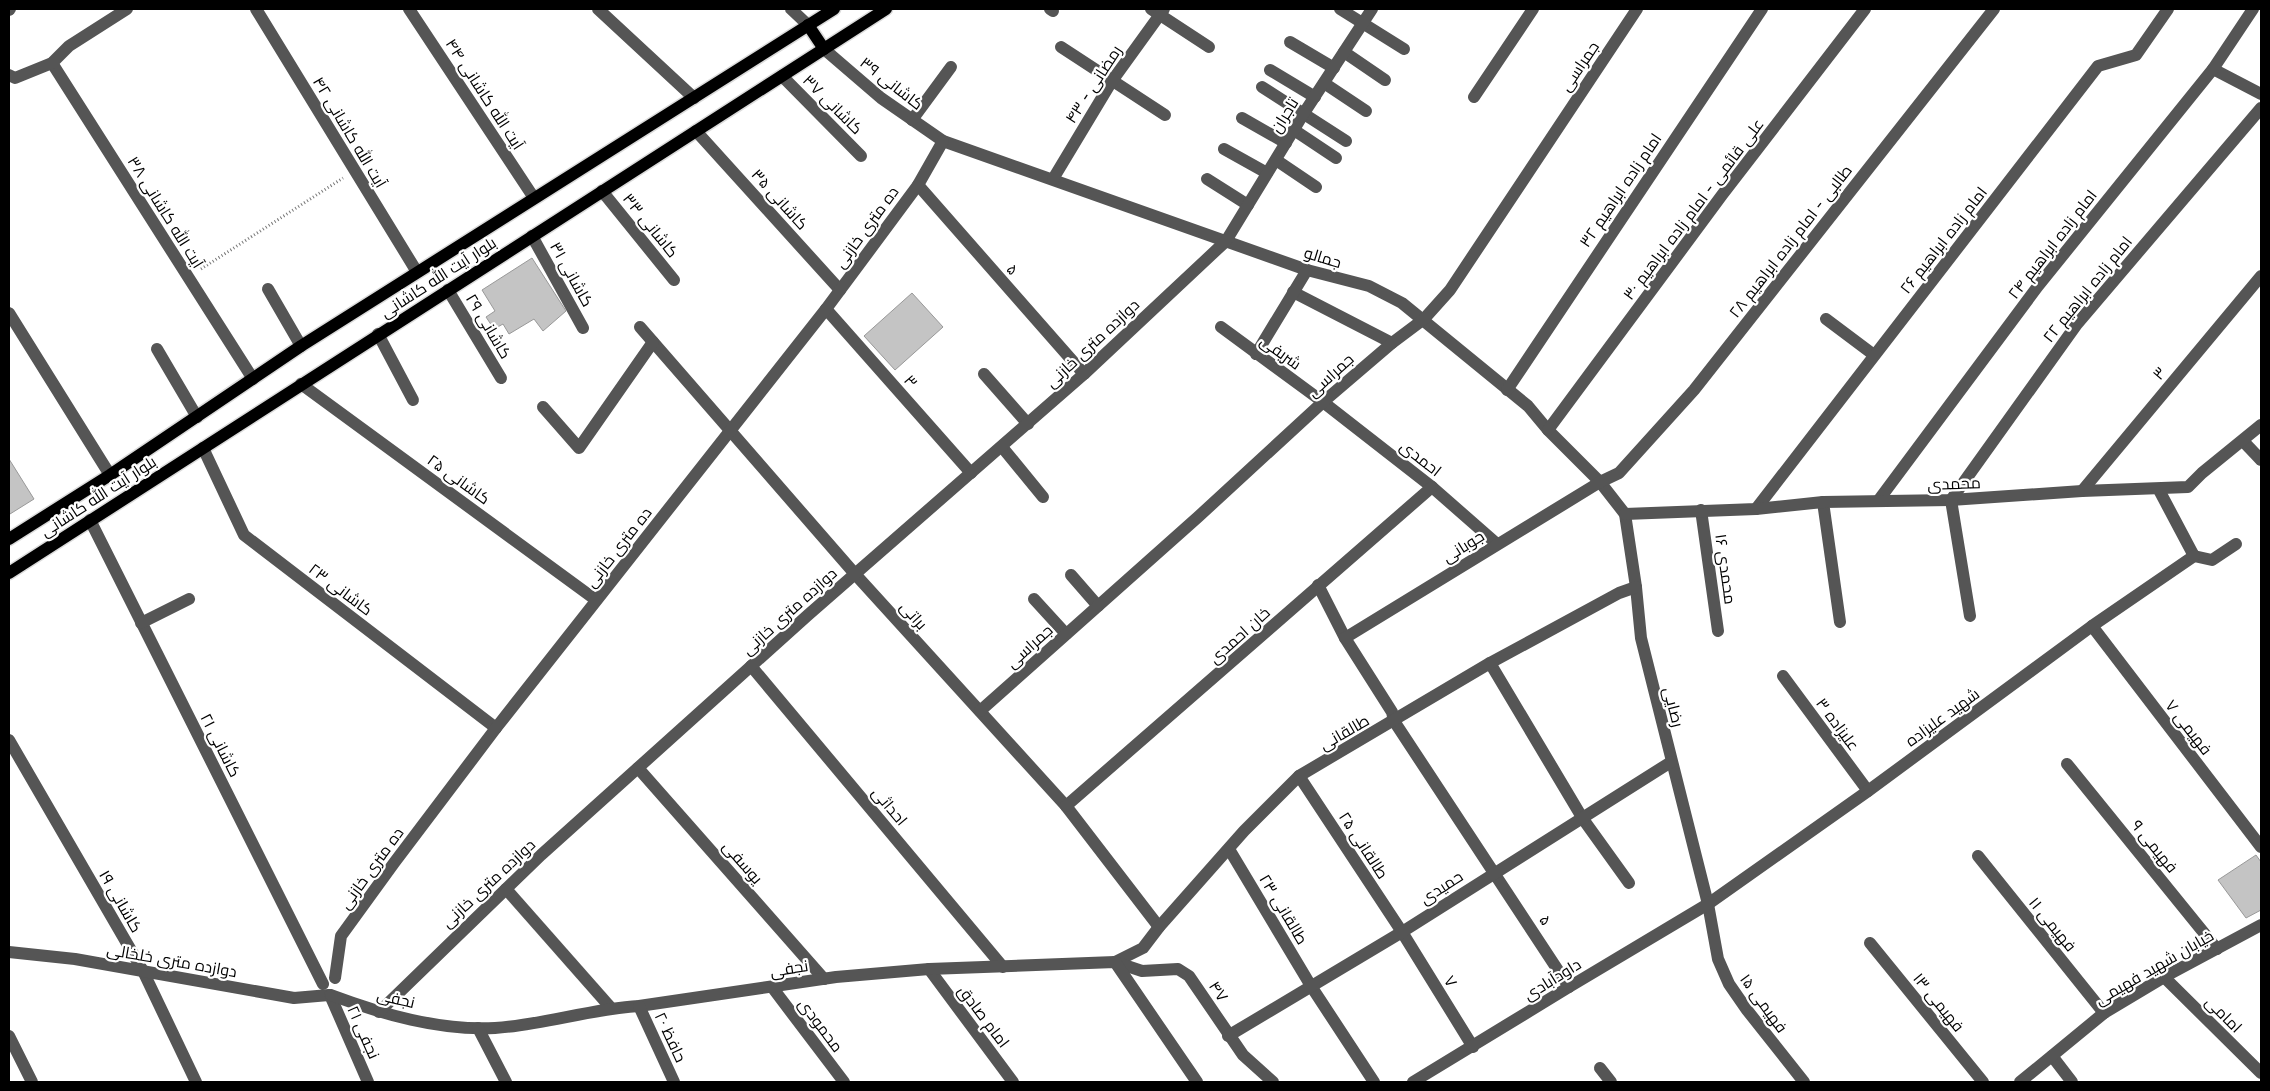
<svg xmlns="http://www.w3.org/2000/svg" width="2270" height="1091" font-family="Inter,Cairo,sans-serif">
  <rect width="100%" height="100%" fill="#fff"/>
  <g fill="#c4c4c4" stroke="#999">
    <polygon points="532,258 566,311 543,331 534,319 509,334 503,324 494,329 486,317 495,311 482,290"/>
    <polygon points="912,293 943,327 895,370 864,336"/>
    <polygon points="9,459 34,499 10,514 9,512"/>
    <polygon points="2256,855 2261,862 2261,910 2246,918 2218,880"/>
  </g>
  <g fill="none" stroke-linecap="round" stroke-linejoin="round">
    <g stroke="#dbdbdb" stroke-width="15">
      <g id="major">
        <polyline points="808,25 824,49"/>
        <polyline points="9,539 110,475 301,346 834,9"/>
        <polyline points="9,573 886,9"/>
      </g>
    </g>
    <polyline stroke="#777" stroke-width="3" stroke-dasharray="1 2.5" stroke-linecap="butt" points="201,269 343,178"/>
    <g stroke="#555" stroke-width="12">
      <polyline points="256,9 417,272"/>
      <polyline points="409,9 534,198"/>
      <polyline points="598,9 694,98"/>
      <polyline points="791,9 808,25"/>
      <polyline points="1050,9 1053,11"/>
      <polyline points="1151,9 1209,47"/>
      <polyline points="1340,9 1404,49"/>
      <polyline points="9,10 10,9"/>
      <polyline points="1290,42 1334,68"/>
      <polyline points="1061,47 1165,115"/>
      <polyline points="824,49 881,98 943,141 1307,270 1369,286 1402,303 1528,406 1548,430 1600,482 1625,514 1636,587 1641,638 1708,904 1718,959 1729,984 1747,1010 1804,1082"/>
      <polyline points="1344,52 1385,80"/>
      <polyline points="52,63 253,379"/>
      <polyline points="2213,69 2261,94"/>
      <polyline points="1270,70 1315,97"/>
      <polyline points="9,75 15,78 52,63 69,46 127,9"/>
      <polyline points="782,76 861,156"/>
      <polyline points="1324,83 1366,111"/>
      <polyline points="1262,87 1346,141"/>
      <polyline points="1474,97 1533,9"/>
      <polyline points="1242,118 1286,143"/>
      <polyline points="912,120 951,67"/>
      <polyline points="1294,130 1336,158"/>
      <polyline points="696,131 840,290"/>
      <polyline points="1224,149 1267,173"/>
      <polyline points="1276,160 1316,187"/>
      <polyline points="1053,179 1112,81 1164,9"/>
      <polyline points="1207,179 1248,205"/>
      <polyline points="918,185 1084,374"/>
      <polyline points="602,191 674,280"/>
      <polyline points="532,236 583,328"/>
      <polyline points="268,289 301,346"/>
      <polyline points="448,290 501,378"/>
      <polyline points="1293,292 1392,343"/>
      <polyline points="826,309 971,473"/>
      <polyline points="9,313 110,475"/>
      <polyline points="1826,319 1874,355"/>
      <polyline points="640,327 855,574 1066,806 1159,927"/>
      <polyline points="1221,327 1323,402 1432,487 1497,544"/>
      <polyline points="378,334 413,400"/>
      <polyline points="157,349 197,417"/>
      <polyline points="1256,354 1307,270"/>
      <polyline points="984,374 1028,424"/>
      <polyline points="301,384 596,600"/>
      <polyline points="1507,390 1762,9"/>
      <polyline points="543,407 579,448 653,342"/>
      <polyline points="1548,430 1722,195 1865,9"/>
      <polyline points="2243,441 2261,460"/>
      <polyline points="1002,447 1043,497"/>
      <polyline points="203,448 244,535 496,728"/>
      <polyline points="2159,490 2194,556"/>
      <polyline points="2082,491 2261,276"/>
      <polyline points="1878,501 2038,286 2213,69 2253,9"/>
      <polyline points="1823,502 1840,622"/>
      <polyline points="1756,509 2098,66 2136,55 2168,9"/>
      <polyline points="1701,510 1718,631"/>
      <polyline points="1625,514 1756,509 1823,502 1951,500 2082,491 2188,487 2202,473 2261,425"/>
      <polyline points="90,520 323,984"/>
      <polyline points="2194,556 2212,560 2236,544"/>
      <polyline points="1071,575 1098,606"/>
      <polyline points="1318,585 1345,638 1392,712 1394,721 1569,987"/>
      <polyline points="1034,599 1066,634"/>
      <polyline points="1970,616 1951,500 2077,324 2261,108"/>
      <polyline points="141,623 189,599"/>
      <polyline points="2092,626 2261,847"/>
      <polyline points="1345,638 1600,482 1619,473 1694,390 1994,9"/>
      <polyline points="1490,663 1583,819 1629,883"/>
      <polyline points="751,666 1003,967"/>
      <polyline points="1783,676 1868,791"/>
      <polyline points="980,711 1198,517 1323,402 1392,343 1424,319 1450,290 1637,9"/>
      <polyline points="9,740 143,971 196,1082"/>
      <polyline points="2067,764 2217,949"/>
      <polyline points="638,768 824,979"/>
      <polyline points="1299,776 1402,932 1473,1047"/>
      <polyline points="1066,806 1432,487"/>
      <polyline points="1229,849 1311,986 1374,1082"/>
      <polyline points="1978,856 2104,1013"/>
      <polyline points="506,889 611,1008"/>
      <polyline points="1870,943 1983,1082"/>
      <polyline points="9,952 75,959 294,998 329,995"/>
      <polyline points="1115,962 1143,948 1159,927 1244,831 1299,776 1490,663 1619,593 1636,587"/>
      <polyline points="1115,962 1142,971 1178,969 1189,976 1243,1055 1273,1082"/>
      <polyline points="929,969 1013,1082"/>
      <polyline points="2164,977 2261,1073"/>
      <polyline points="335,978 341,936 394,863 496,728 826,309 918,185 943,141"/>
      <polyline points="772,987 844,1082"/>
      <polyline points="330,995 368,1082"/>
      <path d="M331,995C382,1014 439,1031 495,1028C543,1025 590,1009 639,1006L836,977L929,969L1115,962L1197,1082"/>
      <polyline points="639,1006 674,1082"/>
      <polyline points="379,1012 541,855 808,615 1084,374 1226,241 1304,113 1372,9"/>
      <polyline points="478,1028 506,1082"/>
      <polyline points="9,1036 32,1082"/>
      <polyline points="1228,1036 1402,932 1671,762"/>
      <polyline points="2052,1056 2072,1082"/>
      <polyline points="1600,1068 1611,1082"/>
      <polyline points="1413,1082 1569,987 1708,904 1868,791 2092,626 2194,556"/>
      <polyline points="2020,1082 2104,1013 2164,977 2261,925"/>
    </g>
    <use href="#major" stroke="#000" stroke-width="12"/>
  </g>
  <g text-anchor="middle" stroke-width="4.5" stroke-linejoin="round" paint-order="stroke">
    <g font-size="16" fill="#000" stroke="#fff">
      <text transform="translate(1579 66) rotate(-56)" y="6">جمراسی</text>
      <text transform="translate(892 83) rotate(38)" y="6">کاشانی ۳۹</text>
      <text transform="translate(1093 84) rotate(-57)" y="6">رمضانی - ۴۳</text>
      <text transform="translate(485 94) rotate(57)" y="6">آیت الله کاشانی ۴۴</text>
      <text transform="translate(833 104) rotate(45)" y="6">کاشانی ۳۷</text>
      <text transform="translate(1284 115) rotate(-58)" y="6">تاجران</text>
      <text transform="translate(350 132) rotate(59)" y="6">آیت الله کاشانی ۴۲</text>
      <text transform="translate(1620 190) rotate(-56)" y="6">امام زاده ابراهیم ۳۲</text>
      <text transform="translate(780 199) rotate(48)" y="6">کاشانی ۳۵</text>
      <text transform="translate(1693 209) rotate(-53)" y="6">علی قائمی - امام زاده ابراهیم ۳۰</text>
      <text transform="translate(166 212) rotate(58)" y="6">آیت الله کاشانی ۳۸</text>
      <text transform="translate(651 225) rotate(51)" y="6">کاشانی ۳۳</text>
      <text transform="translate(866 227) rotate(-54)" y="6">ده متری خازنی</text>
      <text transform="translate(1943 240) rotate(-52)" y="6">امام زاده ابراهیم ۲۶</text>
      <text transform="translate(1790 241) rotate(-52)" y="6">طالبی - امام زاده ابراهیم ۲۸</text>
      <text transform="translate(2052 244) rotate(-52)" y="6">امام زاده ابراهیم ۲۴</text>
      <text transform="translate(1323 257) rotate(17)" y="6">جمالو</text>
      <text transform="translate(1013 269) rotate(49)" y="6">۵</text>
      <text transform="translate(572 274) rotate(61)" y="6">کاشانی ۳۱</text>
      <text transform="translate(438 277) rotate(-33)" y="6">بلوار آیت الله کاشانی</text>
      <text transform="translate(2087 289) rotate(-51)" y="6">امام زاده ابراهیم ۲۲</text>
      <text transform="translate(489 326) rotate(59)" y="6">کاشانی ۲۹</text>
      <text transform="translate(1092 343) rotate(-43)" y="6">دوازده متری خازنی</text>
      <text transform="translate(1281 352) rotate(36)" y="6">شریفی</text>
      <text transform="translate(2159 373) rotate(-50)" y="6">۳</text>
      <text transform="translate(1330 375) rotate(-42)" y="6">جمراسی</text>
      <text transform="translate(911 381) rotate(49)" y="6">۳</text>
      <text transform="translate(1421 458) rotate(38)" y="6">احمدی</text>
      <text transform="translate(459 479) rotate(36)" y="6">کاشانی ۲۵</text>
      <text transform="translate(1954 483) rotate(-2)" y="6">محمدی</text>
      <text transform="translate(98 496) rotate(-33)" y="6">بلوار آیت الله کاشانی</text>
      <text transform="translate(1463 546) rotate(-32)" y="6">جوبانی</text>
      <text transform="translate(618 547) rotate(-52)" y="6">ده متری خازنی</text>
      <text transform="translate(1726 569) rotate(82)" y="6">محمدی ۱۶</text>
      <text transform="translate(341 589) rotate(37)" y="6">کاشانی ۲۳</text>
      <text transform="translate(789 611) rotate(-42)" y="6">دوازده متری خازنی</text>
      <text transform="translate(914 615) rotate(48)" y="6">براتی</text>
      <text transform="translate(1239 635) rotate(-42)" y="6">خان احمدی</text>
      <text transform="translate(1029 646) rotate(-42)" y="6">جمراسی</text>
      <text transform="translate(1674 707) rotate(76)" y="6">رضایی</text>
      <text transform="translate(1942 717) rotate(-36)" y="6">شهید علیزاده</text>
      <text transform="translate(1838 724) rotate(54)" y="6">علیزاده ۳</text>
      <text transform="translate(2189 727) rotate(52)" y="6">فهیمی ۷</text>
      <text transform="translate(1344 732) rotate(-30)" y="6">طالقانی</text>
      <text transform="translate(221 745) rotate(63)" y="6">کاشانی ۲۱</text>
      <text transform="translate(890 806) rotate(50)" y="6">احداثی</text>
      <text transform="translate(1364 845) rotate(57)" y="6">طالقانی ۲۵</text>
      <text transform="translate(2155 846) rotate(51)" y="6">فهیمی ۹</text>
      <text transform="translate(743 862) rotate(49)" y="6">یوسفی</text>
      <text transform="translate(371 868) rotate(-54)" y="6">ده متری خازنی</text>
      <text transform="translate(488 883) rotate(-43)" y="6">دوازده متری خازنی</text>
      <text transform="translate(1441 887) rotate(-33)" y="6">حمیدی</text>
      <text transform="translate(121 901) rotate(60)" y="6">کاشانی ۱۹</text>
      <text transform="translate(1284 909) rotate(59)" y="6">طالقانی ۲۳</text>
      <text transform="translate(1546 920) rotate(57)" y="6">۵</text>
      <text transform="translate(2053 924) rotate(51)" y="6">فهیمی ۱۱</text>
      <text transform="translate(172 960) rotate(10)" y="6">دوازده متری خلخالی</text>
      <text transform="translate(2154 967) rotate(-30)" y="6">خیابان شهید فهیمی</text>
      <text transform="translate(789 968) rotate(-9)" y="6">نجفی</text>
      <text transform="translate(1552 979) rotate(-32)" y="6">داودآبادی</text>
      <text transform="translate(1451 981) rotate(58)" y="6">۷</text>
      <text transform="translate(1219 991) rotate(57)" y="6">۴۷</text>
      <text transform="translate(396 998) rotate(13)" y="6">نجفی</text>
      <text transform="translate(1939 1002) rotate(51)" y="6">فهیمی ۱۳</text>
      <text transform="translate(1764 1003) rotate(54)" y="6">فهیمی ۱۵</text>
      <text transform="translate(2224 1014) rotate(45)" y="6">امامی</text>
      <text transform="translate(984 1016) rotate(53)" y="6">امام صادق</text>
      <text transform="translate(821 1025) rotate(53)" y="6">محمودی</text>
      <text transform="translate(364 1032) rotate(66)" y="6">نجفی ۲۱</text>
      <text transform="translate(671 1037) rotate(65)" y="6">حافظ ۲۰</text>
    </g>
  </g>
  <rect width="2270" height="1091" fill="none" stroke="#000000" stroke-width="20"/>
</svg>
